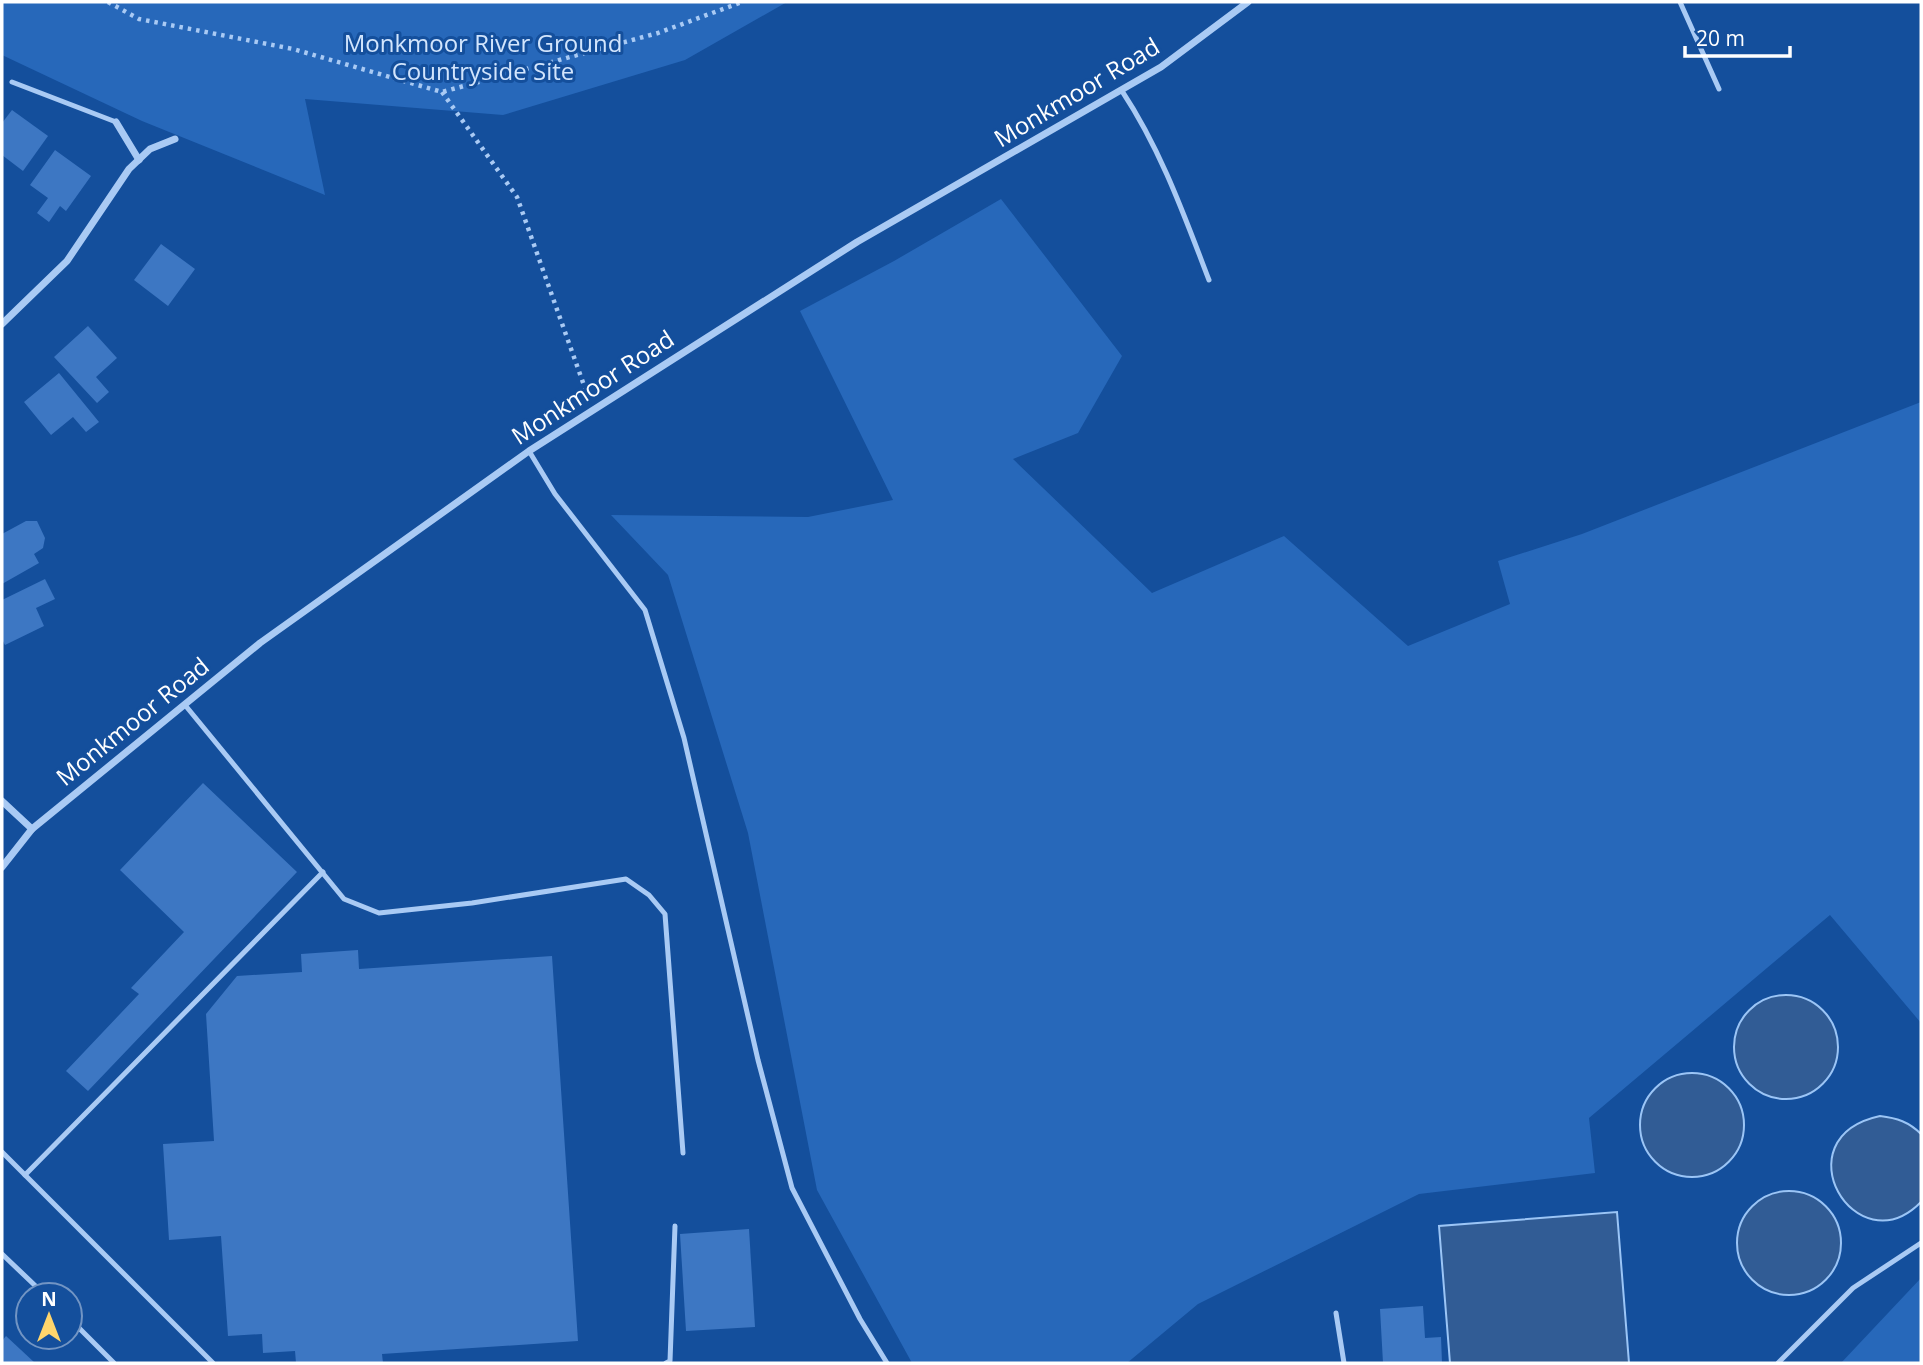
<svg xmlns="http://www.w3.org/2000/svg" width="1923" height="1365" font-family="'Open Sans',sans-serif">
  <rect width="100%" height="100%" fill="#144f9c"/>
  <g fill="#2768ba">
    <polygon points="2,2 787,2 685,60 503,115 305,99 325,195 142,121 2,55"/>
    <polygon points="1001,199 1122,356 1078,433 1013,459 1152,593 1284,536 1408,646 1510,604 1498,561 1582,534 1921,402 1921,1023 1830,915 1589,1118 1595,1173 1419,1194 1198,1304 1127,1363 912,1363 817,1190 748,833 668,575 611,515 808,517 893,500 800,311 894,261"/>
    <polygon points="1921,1278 1921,1363 1841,1363"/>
  </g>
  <g fill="#315c95" stroke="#9bc5f6" stroke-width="2">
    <circle cx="1786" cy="1047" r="52"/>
    <circle cx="1692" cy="1125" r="52"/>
    <path d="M1880,1116C1897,1118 1909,1122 1921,1134V1202C1856,1268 1779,1138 1880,1116Z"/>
    <circle cx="1789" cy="1243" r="52"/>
    <polygon points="1617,1212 1629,1363 1450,1363 1439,1226"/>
  </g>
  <g fill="#3d77c3">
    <polygon points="12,110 48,136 23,171 2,155 2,123"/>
    <polygon points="55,150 91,176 66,211 60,206 49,222 37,213 48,198 30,185"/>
    <polygon points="161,244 195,269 168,306 134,280"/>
    <polygon points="88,326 117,358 96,377 109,392 97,403 54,357"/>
    <polygon points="59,373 99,422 86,432 73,417 51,435 24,402"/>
    <polygon points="26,521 37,521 45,538 43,548 34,554 39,563 2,584 2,534"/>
    <polygon points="45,579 55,599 36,608 44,626 5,645 2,639 2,600"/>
    <polygon points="203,783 297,872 88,1091 66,1071 139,994 131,988 184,932 120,870"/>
    <polygon points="358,950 359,969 552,956 578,1341 382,1354 383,1363 296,1363 295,1351 263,1353 262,1334 228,1336 221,1236 169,1240 163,1144 214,1141 206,1014 237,976 302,972 301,954"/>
    <polygon points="749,1229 755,1327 686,1331 680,1234"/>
    <polygon points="1423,1306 1425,1338 1441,1337 1442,1363 1383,1363 1380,1309"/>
    <polygon points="6,1336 35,1363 2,1363 2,1341"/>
  </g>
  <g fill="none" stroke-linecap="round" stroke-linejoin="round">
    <g stroke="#a9caf4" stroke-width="4.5" stroke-dasharray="3.5 5" stroke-linecap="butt">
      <polyline points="108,2 139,19 293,49 442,92 658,33 742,2"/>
      <polyline points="442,92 517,197 586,391"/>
    </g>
    <g stroke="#a9caf4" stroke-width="5">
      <polyline points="1680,2 1719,89"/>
      <polyline points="12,82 116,122"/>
      <path d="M1122,91C1161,150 1184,215 1209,280"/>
      <polyline points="529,451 555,494 645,610 684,738 758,1060 792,1188 860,1319 887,1363"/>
      <polyline points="185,705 344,899 379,913 472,903 626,879 649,895 665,914 683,1153"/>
      <polyline points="2,1152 213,1363"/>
      <polyline points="25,1175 323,872"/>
      <polyline points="2,1254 45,1295"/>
      <polyline points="1336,1313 1344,1363"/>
      <polyline points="70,1319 114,1363"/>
      <polyline points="666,1363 670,1361 675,1226"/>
      <polyline points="1778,1363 1853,1288 1921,1243"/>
    </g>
    <g stroke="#a9caf4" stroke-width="7">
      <polyline points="116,122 139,160"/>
      <polyline points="2,324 67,261 129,169 150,149 175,139"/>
      <polyline points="2,801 32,829"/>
      <polyline points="2,867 32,829 260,643 529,451 857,242 1161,67 1248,2"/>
    </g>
  </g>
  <g text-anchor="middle" stroke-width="6" stroke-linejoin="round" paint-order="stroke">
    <g font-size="24" fill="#d2e5fd" stroke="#144f9c">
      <text x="483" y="52">Monkmoor River Ground<tspan x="483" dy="28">Countryside Site</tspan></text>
    </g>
    <g font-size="24" fill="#fff" stroke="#144f9c">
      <text transform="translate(1077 93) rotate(-31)" y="8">Monkmoor Road</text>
      <text transform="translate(593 388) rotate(-33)" y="8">Monkmoor Road</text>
      <text transform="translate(133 722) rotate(-39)" y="8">Monkmoor Road</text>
    </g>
  </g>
  <rect width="1923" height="1365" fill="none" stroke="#ffffff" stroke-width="7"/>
  <g transform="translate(49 1316)"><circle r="33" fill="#144f9c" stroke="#7295c4" stroke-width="2"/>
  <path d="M0-5L12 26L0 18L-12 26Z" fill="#ffd56c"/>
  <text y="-10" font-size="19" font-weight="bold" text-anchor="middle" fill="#ffffff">N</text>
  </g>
  <path d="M1685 46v10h105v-10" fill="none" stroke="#ffffff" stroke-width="3.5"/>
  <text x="1696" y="46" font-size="21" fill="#ffffff" stroke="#144f9c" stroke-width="5" paint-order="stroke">20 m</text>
</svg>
